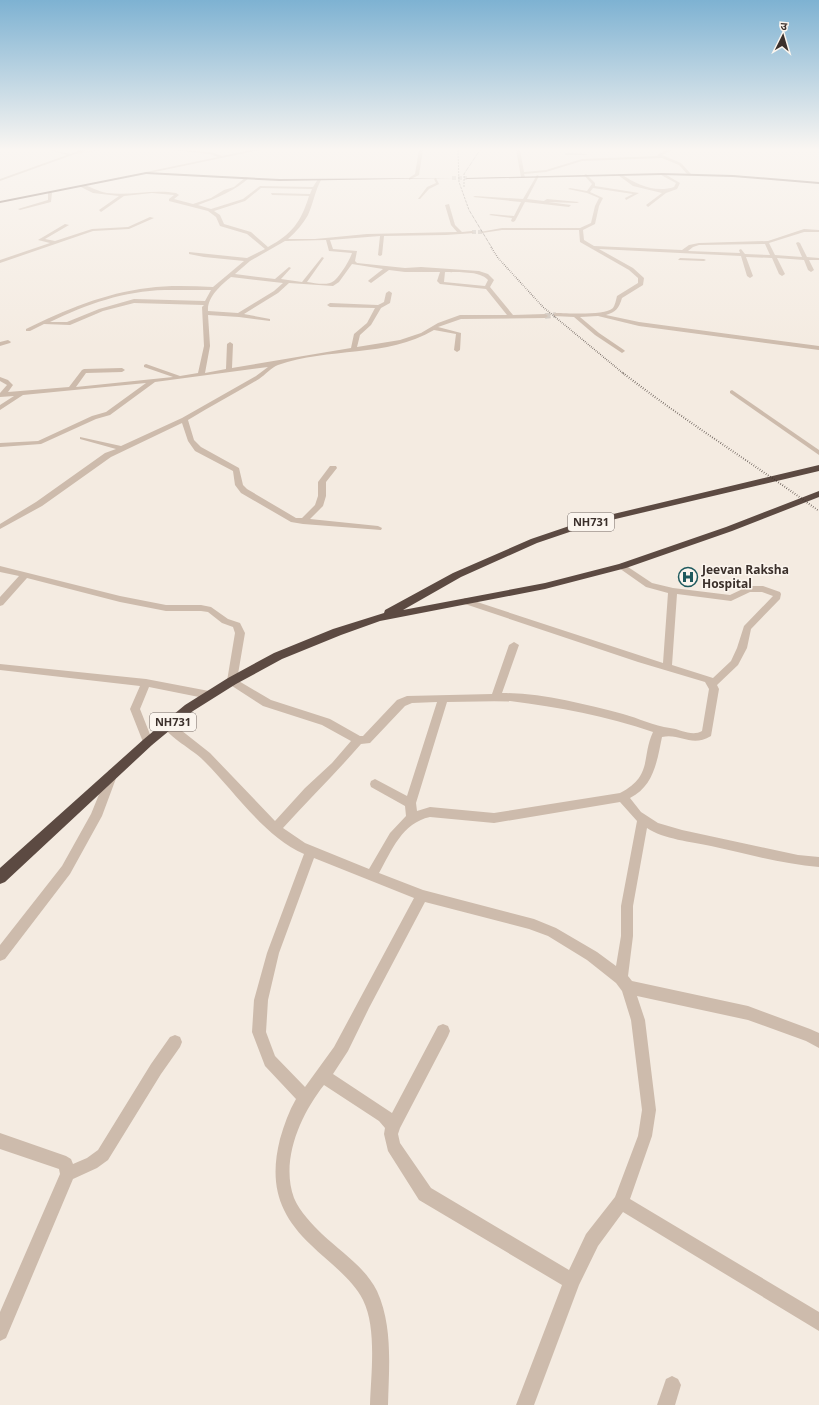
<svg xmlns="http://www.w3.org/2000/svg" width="819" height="1405" font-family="'Open Sans','Noto Sans Devanagari',sans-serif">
  <rect width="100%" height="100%" fill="#f4ebe1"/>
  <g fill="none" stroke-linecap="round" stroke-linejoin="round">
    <polyline stroke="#cfc6bd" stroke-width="4" stroke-dasharray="4 2" stroke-linecap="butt" points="472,232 482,232"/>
    <polyline stroke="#cfc6bd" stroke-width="5.5" stroke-dasharray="5.5 2.5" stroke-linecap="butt" points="545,316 556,315"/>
    <polyline stroke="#cfc6bd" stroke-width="4" stroke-dasharray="4 2" stroke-linecap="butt" points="452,178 467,178"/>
    <g fill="#cdbbac" fill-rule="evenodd">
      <polygon points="50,150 71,154 80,150 86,150 82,152 101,150 75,154 0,181 0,179 67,155"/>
      <polygon points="172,150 211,152 222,156 251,150 260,150 145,174 146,172 218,157 210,154"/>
      <polygon points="419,150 423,150 419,175 409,180 409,178 415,174"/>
      <polygon points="516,150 520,150 524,172 546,170 582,159 658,156 657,155 666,150 673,150 662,155 681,163 691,174 688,175 679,165 662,158 582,161 546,172 524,174 525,177 523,178 521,177"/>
      <polygon points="566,153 586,154 588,155 565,155"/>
      <path d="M661,173H663L680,183L677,189L666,193L648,207L646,205L662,193L633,186L618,175L621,174C637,185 656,193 674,187L676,183L661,175Z"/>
      <path d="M586,174L595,183V186L639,193L626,200L625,198L633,194L593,188L590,192L603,198L599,206L595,224L583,230L584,240L594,246L682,250L689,245L699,243L768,241L804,229L819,230V232H804L769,243L775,255L802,257L796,243L798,242L800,243L807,257L819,258V260H809L814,270L811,272L808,270L804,260L777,258L785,274L782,276L779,274L772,258L746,257L753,276L750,278L747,276L741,256L599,249L633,268L644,278L643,285L622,298C619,308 616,312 606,315L639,322L819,346V350L639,326L598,316L580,317L599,333L624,350L625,351L622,353L595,335L574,317L554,316V314L556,313C567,313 605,316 613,308C615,305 616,300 617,296L638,283V278L629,270L580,242L579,230H502L482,233L480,232L502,228H580L591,223L595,206L599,198L587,193L568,189L570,188L587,191L592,184L584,175ZM765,244L770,255L745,254L741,249L739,250L740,253L688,251L693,247L699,245Z"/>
      <polygon points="537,175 539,176 527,199 544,201 547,199 579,202 577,203 548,202 571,205 569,207 525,202 515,221 513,222 511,221 512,218 489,215 491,214 514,216 521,202 473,197 475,196 523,199"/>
      <path d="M246,177L249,178C236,190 215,199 198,205L211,209L243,199L260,186L313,187L318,179L321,180C315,191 313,204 308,215C303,224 296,232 288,239H315L367,234L457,232L451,225L445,205L449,204L455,225L462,232L472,231L474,233L446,235L384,236L382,255L380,256L378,255L380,236L330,240L333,249L357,251L355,261L357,263L405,268L421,267L479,271L488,274L494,280L490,287L513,315L545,314L548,316L545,318L461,319L438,327L461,333L460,350L457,352L454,350L456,334L434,330C387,358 328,347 278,365C272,367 265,375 259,379C236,393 211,406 188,420L194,440L201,447L239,468L243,485L247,489L296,518H302L315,505L318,496V482L330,466H336L337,468L326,482V496L323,506L310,519L378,526L382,528L381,530L303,524L291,522L241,493L235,485L233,471L195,451L188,441L182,423L111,457L42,506L0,529V524L36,502L105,453L116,449L80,439V437L121,446L182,418L256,376L268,367L155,382L110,415L96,419L41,444L0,447V443L38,441L92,416L106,412L146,383L23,395L0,410V405L14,396L0,397V393L7,385L0,381V377L8,380L13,385L8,392L69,387L82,370L84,369L122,368L125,370L122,372L86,373L76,387L173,377L144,367V365L146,364L180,376L198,373L204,346L202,307L204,305L134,303L103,311L70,325L44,324L30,331H26V329C65,310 105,293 148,288C169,285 191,286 213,287L244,261L204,257L189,254V252L247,258L265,249L247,234L220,226L216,217L208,211L169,201V199L174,195L152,193L124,196L101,212L99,210L119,196L93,193L81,187V185C89,185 98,192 107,193C130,196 153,189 176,193L179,195L174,199L193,204L211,198L224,190L234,187ZM261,188L312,189L310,194L271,193L272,195L309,196C301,222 292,234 268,247L251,232L224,224L220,215L214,211L245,201ZM326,240L329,251L352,253C350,260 337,282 330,283C323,285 314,283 307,282L324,258L322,257L302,282L281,279L291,268L289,267L275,279L235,274L250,261L285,241ZM352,264L383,269L369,280L368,281L371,283L389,270L405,272H440L437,281L440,284L486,289L507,315H460L438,323L421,333L400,340L357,347L360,335L371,325L381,308L390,303L392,293L389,291L386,293L384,302L378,305L330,303L327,305L330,307L375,308L367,323L354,334L351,348L232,368L233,344L230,342L227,344L226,369L205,373L210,346L208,315L239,317L270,321V319L244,314L278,293L289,283L333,286L339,282ZM445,272C458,273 479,270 488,280L485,286L444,282ZM231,277L283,283L274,291L238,313L208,311C207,297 221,285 231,277ZM165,290H211L205,301L134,299L99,309L67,322H50C87,304 124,291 165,290Z"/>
      <polygon points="436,178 439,184 429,189 420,199 418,199 427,187 436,183 434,179"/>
      <polygon points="50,192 52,193 51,202 20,210 18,209 48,200 48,193"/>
      <polygon points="150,217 154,218 129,229 93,231 0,263 0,260 50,243 38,240 65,224 69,225 45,239 55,241 92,229 128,227"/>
      <polygon points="680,258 704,259 706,260 704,261 678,260"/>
      <polygon points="8,340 11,342 10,343 0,346 0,342"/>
      <polygon points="732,390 819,450 819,455 730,393 730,391"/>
      <path d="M622,563L652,583L673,588L730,595L749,586H763L780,592L781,594L780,599L751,629L747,648L738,665L717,685L719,689L711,736C691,748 681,733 662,737C657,761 654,786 630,798L641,812L658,823L682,830L798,855L819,857V867C783,864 747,854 711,846C692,842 663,839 647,828L633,906V936L628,976L632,981L748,1006L810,1029L819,1033V1048L806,1041L748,1020L637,996L645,1020L656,1110L652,1136L630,1199L819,1312V1331L623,1212L598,1246L579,1285L534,1405H516L562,1285L419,1200L388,1151L384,1134L385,1128L379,1121L324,1085C301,1114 280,1160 294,1198C300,1212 312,1224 322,1234C341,1252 365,1267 377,1291C393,1326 389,1367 388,1405H370C371,1374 377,1328 363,1300C352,1278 328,1262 311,1245C278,1214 269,1183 280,1139C284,1125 289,1111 296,1099L265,1066L252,1032L254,1000L267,953L304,854C264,837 233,789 203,760C193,750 169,737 163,726L164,723H172L210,753L275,821L305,788L332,763L351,741L322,725L263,706L229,684L227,681L235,633L233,627L222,623L208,612L201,611H166L120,602L27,578L3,605L0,606V597L19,576L0,572V566L120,596L166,605H201L211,607L228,619L240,623L245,633L237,680L271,700L330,719L360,736H363L397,700L407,696L492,694L509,645L514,642L519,645L502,693C542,693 584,704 623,714C638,718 654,726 670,728C680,729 692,737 702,731L709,689L705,682L638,662L462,603L461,601L465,598L468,599L663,663L668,593L646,587L619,568L618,566ZM750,592H762L773,596L744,626L737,648L731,661L713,678L672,665L677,594L731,601ZM510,701C559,707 606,716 653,732C641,758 653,776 620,793L494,813L430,807L417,811L416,803L447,702ZM437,702L407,796L375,779L371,781L370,784L371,787L405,806L406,816L390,833L369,869L305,843L283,828C309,799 336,773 361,744L370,743L405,706L412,703ZM620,802L637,821L621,906V936L616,966L597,952L556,928L534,919L423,890L379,873C392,850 402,823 430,817L494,823ZM314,858L414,898L334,1047L305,1087L275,1056L266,1032L268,1000L279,953ZM425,902L529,929L548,936L587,960L616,983L622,991L631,1020L642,1110L638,1136L615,1197L586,1234L569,1270L431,1188L400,1143L398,1134L400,1128L448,1036L450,1031L448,1026L443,1024L438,1026L392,1113L333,1074L348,1051L369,1008Z"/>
      <polygon points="0,664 146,679 209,691 213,692 214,695 213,698 209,699 149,687 140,709 153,742 152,745 148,746 144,745 143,742 130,709 140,686 0,670"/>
      <polygon points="113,769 117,770 118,773 102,816 70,874 5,959 0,961 0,945 62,866 91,814 109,770"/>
      <polygon points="175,1035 180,1037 182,1042 180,1047 161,1074 108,1160 97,1168 73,1179 6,1338 0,1341 0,1312 60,1174 59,1169 0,1149 0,1133 66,1156 71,1159 73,1164 87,1158 98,1150 151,1064 170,1037"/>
      <polygon points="672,1376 678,1379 681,1385 675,1405 657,1405 666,1379"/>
    </g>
    <g fill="#7d675c" fill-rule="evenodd">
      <polygon points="146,172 280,179 454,178 280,181 146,174 0,203 0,201"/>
      <polygon points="662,173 733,175 819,182 819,184 733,177 662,175 467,179 465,178"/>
    </g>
    <polygon fill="#5c4a42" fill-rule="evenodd" points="819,465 819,471 590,525 537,543 461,577 403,610 545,583 619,564 726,527 819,491 819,497 732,531 626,568 545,589 380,621 341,635 282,659 236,684 193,711 152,745 5,882 0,884 0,868 144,739 185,705 228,678 274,653 333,629 384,613 385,610 453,573 531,539 584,521"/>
    <g stroke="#3b302b" stroke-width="1" stroke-dasharray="0.5 1" stroke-linecap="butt">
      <polyline points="458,150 459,182 469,210 492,248"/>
      <polyline points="464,187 464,174 480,150"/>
    </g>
    <polyline stroke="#3b302b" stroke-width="1.5" stroke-dasharray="0.5 1.5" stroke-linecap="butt" points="491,247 498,258 543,307 624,374"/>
    <path stroke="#3b302b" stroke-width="2" stroke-dasharray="0.5 2" stroke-linecap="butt" d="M623,373C686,422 754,464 819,511"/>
  </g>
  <linearGradient id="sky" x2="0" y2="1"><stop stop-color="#7eb2d2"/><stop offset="0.43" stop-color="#faf6f2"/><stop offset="1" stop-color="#faf6f2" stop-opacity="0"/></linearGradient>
  <rect width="819" height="347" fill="url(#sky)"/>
  <defs>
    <g id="hospital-ring" transform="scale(1)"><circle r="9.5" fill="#fbf5ee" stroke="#1f5a5e" stroke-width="1.5"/><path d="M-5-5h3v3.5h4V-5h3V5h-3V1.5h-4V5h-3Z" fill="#1f5a5e"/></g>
  </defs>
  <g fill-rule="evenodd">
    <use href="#hospital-ring" x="688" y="577"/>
  </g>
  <g text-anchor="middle" stroke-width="3" stroke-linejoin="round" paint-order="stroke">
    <g fill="#fbf5ee" stroke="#756b66" stroke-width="1">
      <rect x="568" y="513" width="46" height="18" rx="3"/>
      <rect x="150" y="713" width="46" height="18" rx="3"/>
    </g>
    <g font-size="11" font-weight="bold" fill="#3b302b">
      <text x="591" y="526">NH731</text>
      <text x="173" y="726">NH731</text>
    </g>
    <g font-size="12" font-weight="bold" fill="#3b302b" stroke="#fbf5ee" text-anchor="start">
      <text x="702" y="574">Jeevan Raksha<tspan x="702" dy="14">Hospital</tspan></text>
    </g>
  </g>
  <g transform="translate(783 36) rotate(5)" stroke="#fbf5ee" stroke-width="3" paint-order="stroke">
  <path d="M0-3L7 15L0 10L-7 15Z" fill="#3b302b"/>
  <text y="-6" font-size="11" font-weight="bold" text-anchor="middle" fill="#3b302b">उ</text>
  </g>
</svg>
